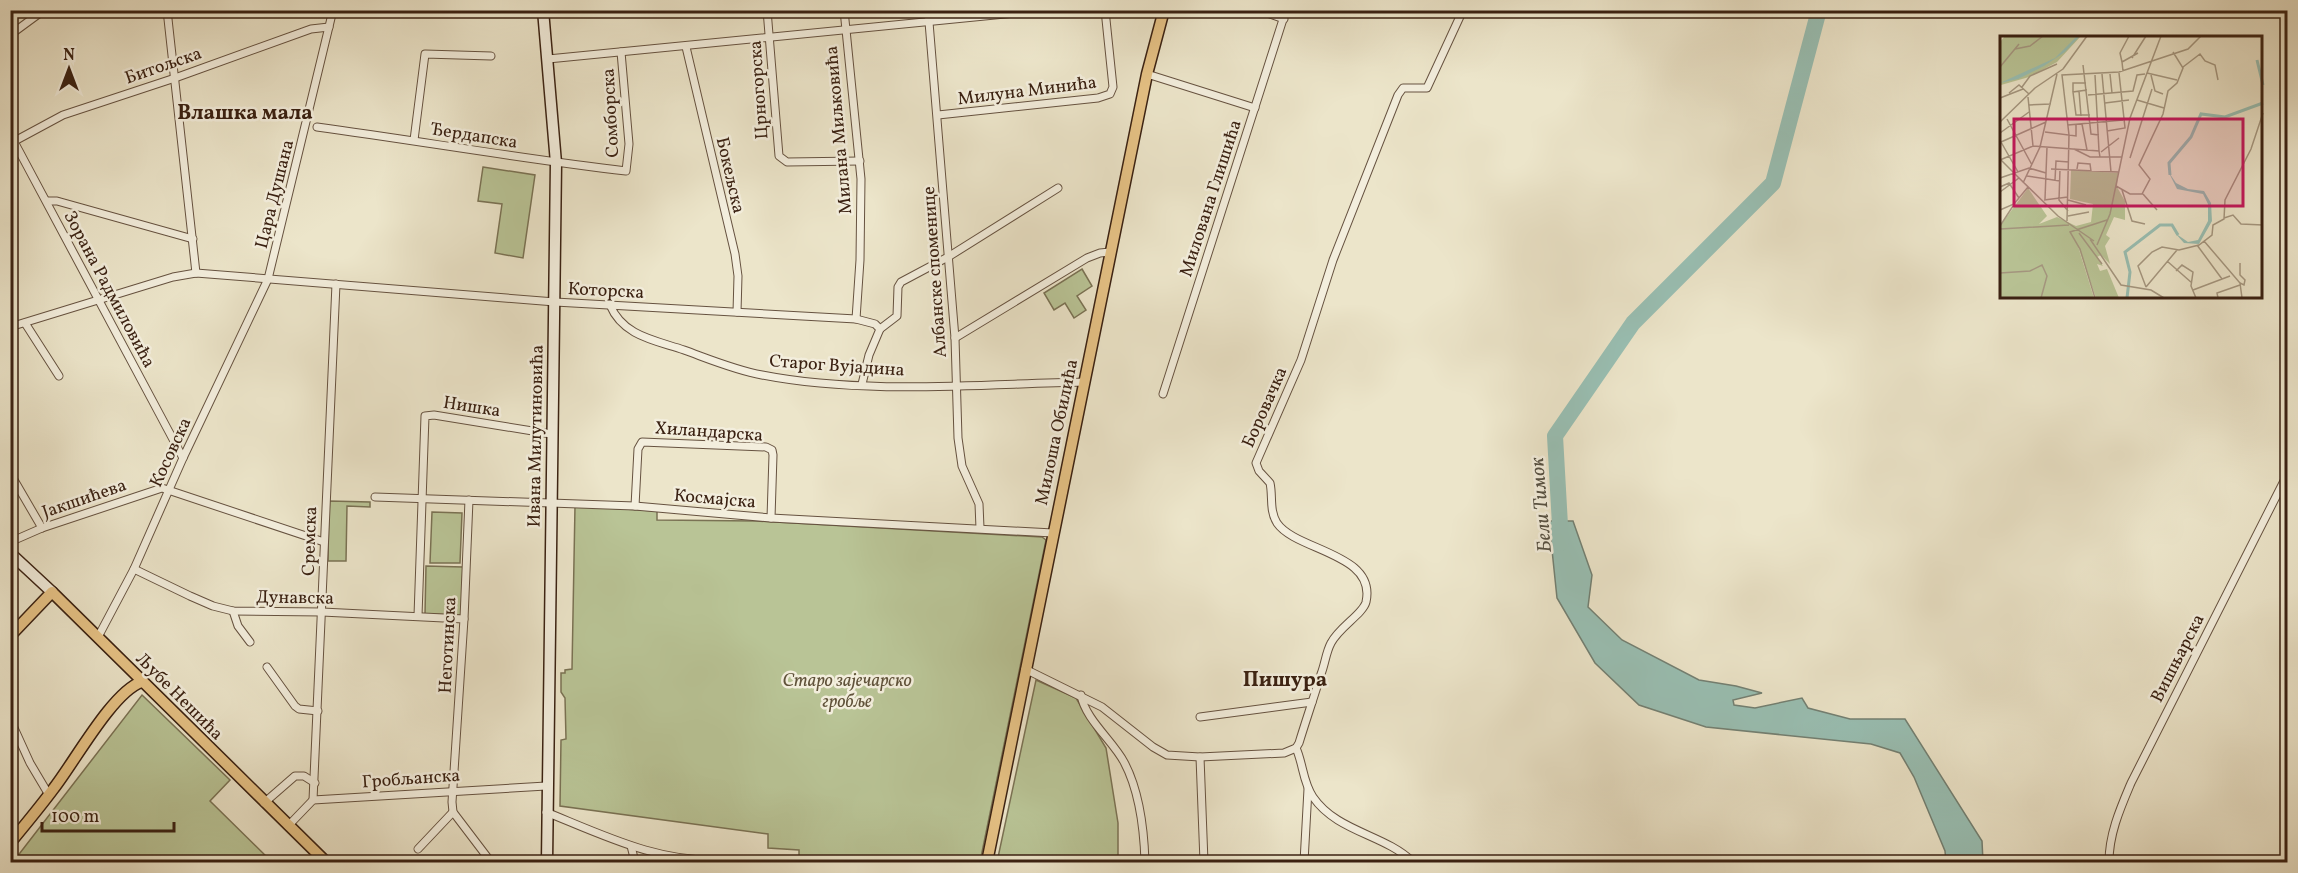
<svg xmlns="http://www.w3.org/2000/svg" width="2298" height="873" font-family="Vollkorn,serif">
  <rect width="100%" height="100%" fill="#ece5ca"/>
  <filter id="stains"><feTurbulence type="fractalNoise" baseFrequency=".00333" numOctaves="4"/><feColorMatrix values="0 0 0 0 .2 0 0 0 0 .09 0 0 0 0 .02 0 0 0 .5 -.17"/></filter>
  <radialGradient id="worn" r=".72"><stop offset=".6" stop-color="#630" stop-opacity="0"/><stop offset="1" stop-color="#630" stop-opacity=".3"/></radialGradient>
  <g fill="#b9c496" stroke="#7a7254" stroke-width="1.5">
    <polygon points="483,167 535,175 523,258 495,253 502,204 478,201"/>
    <polygon points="1082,269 1092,286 1077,296 1086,310 1074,318 1065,303 1054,310 1044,293"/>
    <polygon points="329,501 370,502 370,507 347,506 346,561 328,561"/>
    <polygon points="575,506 657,511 657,520 756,521 1042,537 1046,540 980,862 799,862 799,850 768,848 768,834 560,806 561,740 566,739 565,698 561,692 561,673 565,673 565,670 572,669"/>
    <polygon points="432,512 462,513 460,563 430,563"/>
    <polygon points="426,566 463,567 461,615 425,614"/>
    <polygon points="1036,680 1076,698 1106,748 1118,823 1118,862 997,862"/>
    <polygon points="142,695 230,780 210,801 272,862 13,862"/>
  </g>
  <polygon fill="#99bfb3" stroke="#738073" stroke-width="1.5" points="1549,521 1573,521 1592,575 1588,607 1622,640 1699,680 1736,686 1762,693 1733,700 1734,705 1755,708 1802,698 1808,708 1850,719 1905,719 1982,841 1983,862 1946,862 1945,851 1914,777 1900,753 1871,744 1706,727 1639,705 1595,663 1557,598"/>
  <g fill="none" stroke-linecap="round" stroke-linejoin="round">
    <polyline stroke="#99bfb3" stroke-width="16" points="1561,543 1555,436 1633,323 1773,183 1819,10"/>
    <g stroke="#665240" stroke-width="9">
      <g id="street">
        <polyline points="167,10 196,273"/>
        <polyline points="767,10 779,156 787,162 860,161"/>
        <polyline points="844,10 861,179 860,260 856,319"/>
        <polyline points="928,10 955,338 958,438 962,466 979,504 980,528"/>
        <polyline points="1259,10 1284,19"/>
        <polyline points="10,35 44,10"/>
        <polyline points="686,47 735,254 738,276 737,312"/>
        <polyline points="548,59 1045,10"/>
        <polyline points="1147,74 1255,108"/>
        <polyline points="938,115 1098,98 1110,94 1113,87 1105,10"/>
        <path d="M317,127C420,141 523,159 626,171L629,144L621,52"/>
        <polyline points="10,134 183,458"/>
        <polyline points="414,140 425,54 491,56"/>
        <polyline points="11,143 63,115 175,78 311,29 329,27"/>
        <polyline points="47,201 57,201 193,239"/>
        <path d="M610,305C623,336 654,340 684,350C709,359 735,370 762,375C864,395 980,384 1084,382"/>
        <polyline points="25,323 59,376"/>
        <polyline points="10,327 173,277 196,273 555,302 856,319 875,324 880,329 869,355 862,384"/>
        <polyline points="880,329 897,316 898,287 901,282 948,257 1058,188"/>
        <polyline points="955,338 1087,258 1100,253 1110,252"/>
        <polyline points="1163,394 1286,10"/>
        <polyline points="10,473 42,528"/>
        <polyline points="375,497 635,506 771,518 1053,533"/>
        <polyline points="469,500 464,619 452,802 453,812 491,862"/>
        <polyline points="635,506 638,449 642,442 766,447 772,450 773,455 771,518"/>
        <polyline points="10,542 42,528 162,488 324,542"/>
        <polyline points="134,569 190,596 213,606 233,611 322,612 464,619"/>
        <polyline points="233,611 238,626 250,642"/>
        <polyline points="418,616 425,416 434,415 551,434"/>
        <polyline points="98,637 134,569 183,458 268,279 333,10"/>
        <polyline points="267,667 295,706 299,709 318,711"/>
        <path d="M1025,669L1102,707L1153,747L1167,755L1200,757L1284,753L1296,748L1299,743C1306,720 1314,697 1321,674C1325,664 1326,652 1331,643C1339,627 1363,614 1366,602C1377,553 1296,551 1277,523C1269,510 1273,496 1270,483L1259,471L1256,463L1301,360L1333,260L1398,95L1403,88H1427L1463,10"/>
        <path d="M1081,695C1085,719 1113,741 1124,762C1140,792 1144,829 1145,862"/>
        <polyline points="1200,717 1312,702"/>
        <polyline points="10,719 30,763 49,795"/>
        <path d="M1296,748C1303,763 1303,783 1313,797C1337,832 1384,834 1413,862"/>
        <polyline points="1200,757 1204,862"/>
        <polyline points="313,800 336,284"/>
        <polyline points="264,803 295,776 304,776 315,783"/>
        <path d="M546,812C605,836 661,864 726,860"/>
        <polyline points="288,826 313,800 546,786"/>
        <polyline points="631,846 635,862"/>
        <polyline points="418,849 453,812"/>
        <polyline points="1304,862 1308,789"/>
        <path d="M2109,862C2109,834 2120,809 2131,783L2288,473"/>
      </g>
    </g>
    <g stroke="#3a2112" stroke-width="13">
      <g id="secondary">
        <polyline points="543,10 556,163 547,862"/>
        <polyline points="10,553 52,592"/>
      </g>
    </g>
    <g stroke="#3a2112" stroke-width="13">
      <g id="primary">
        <polyline points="10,636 52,592 326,862"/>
        <path d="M10,843C25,825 40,807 54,788C75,761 112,693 141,682"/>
        <polyline points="987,862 1147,74 1164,10"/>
      </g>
    </g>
    <use href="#street" stroke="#f3eedd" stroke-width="7"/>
    <use href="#secondary" stroke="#f3eedd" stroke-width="10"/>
    <use href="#primary" stroke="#e6c285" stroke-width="10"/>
  </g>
  <g text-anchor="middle" stroke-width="5" stroke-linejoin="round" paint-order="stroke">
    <g font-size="18" fill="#3a2112" stroke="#f3eedd">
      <text transform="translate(163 65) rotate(-19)" y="6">Битољска</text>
      <text transform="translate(758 90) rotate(-94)" y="6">Црногорска</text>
      <text transform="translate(1027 90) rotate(-7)" y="6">Милуна Минића</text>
      <text transform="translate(610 113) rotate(-93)" y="6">Сомборска</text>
      <text transform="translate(838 130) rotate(-95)" y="6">Милана Миљковића</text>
      <text transform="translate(474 135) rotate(9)" y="6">Ђердапска</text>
      <text transform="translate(731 175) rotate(77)" y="6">Бокељска</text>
      <text transform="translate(274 194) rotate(-76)" y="6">Цара Душана</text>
      <text transform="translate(1210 198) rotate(-72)" y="6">Милована Глишића</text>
      <text transform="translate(934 272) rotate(-94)" y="6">Албанске споменице</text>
      <text transform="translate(110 289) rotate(62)" y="6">Зорана Радмиловића</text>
      <text transform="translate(606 290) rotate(3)" y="6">Которска</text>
      <text transform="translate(837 365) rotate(4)" y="6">Старог Вујадина</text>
      <text transform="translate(472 406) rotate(9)" y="6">Нишка</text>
      <text transform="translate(1264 407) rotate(-66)" y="6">Боровачка</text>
      <text transform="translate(709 431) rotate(4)" y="6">Хиландарска</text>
      <text transform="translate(1056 432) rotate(-78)" y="6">Милоша Обилића</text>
      <text transform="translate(535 436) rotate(-89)" y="6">Ивана Милутиновића</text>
      <text transform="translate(170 452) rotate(-65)" y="6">Косовска</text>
      <text transform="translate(84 498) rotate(-19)" y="6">Јакшићева</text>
      <text transform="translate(715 498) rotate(5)" y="6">Космајска</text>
      <text transform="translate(309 541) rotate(-88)" y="6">Сремска</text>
      <text transform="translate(295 597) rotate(1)" y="6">Дунавска</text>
      <text transform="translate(447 645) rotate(-87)" y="6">Неготинска</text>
      <text transform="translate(2177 658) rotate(-63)" y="6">Вишњарска</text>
      <text transform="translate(180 696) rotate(45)" y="6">Љубе Нешића</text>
      <text transform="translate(411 778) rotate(-4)" y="6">Гробљанска</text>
    </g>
    <g font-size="18" font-style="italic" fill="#60523a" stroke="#f3eedd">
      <text x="847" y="686">Старо зајечарско<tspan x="847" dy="21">гробље</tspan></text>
    </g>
    <g font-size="20" font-style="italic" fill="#565042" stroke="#f3eedd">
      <text transform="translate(1540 505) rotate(-95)" y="7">Бели Тимок</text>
    </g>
    <g font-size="21" font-weight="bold" fill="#3a2112" stroke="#f3eedd">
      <text x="245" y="119">Влашка мала</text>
      <text x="1285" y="686">Пишура</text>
    </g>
  </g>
  <g transform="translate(2000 36)">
    <rect width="262" height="262" fill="#ece5ca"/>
    <path d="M5,0H81L57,26L29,41L1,49L0,6ZM71,134L118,137L117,151L125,165V184L114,181L106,199L110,202L105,210L110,228L101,219L97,221L103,230L97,228L100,235L107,233L119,262H96L77,207L94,262H0V190L28,152L47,180L39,188L57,181L76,190L91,186L93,168L70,163Z" fill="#b9c496"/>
    <path d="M77,0H80L65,16L44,30L18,43L0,47L55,22ZM168,135L176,147L188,153L204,155L211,167L212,185L199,208L184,207L175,197L188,206L198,204L208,185V168L203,158L177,153Z" fill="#99bfb3"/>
    <path fill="none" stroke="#99bfb3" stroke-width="3" d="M257,24L263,49M170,139L169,127L191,101L201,78L225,81L263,67M127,262L130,236L125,216L160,189H172L178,199"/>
    <path fill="none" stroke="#a59780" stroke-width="1.5" d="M15,13L30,10L43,0M132,22L146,0M122,26L120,17L129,0M83,29L91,98L99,99M0,31L19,8M183,31L200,18L205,25L215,29L218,44M63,33L87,0M123,35L122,26L138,17M147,37L177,44M102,38L111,136M110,38L112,57M95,39L99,115M151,39L155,55L163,58M22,51L30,40L57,28M87,54L73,56L76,79H90M79,55L81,80M73,56V47H86M9,57L19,49L29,58M88,59L133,55L137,39L145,38M28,61L33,110M0,62L23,53M137,64L164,72M105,67L129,64M29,69L51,68M7,83L32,129M0,86L35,52L63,33M82,88L87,114M68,89L123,84M107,95L125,92L119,37M45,96L76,100V88M0,97L29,76M1,106L46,86M1,106L18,136M74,113L90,121H122M101,116L119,102M130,122L152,53M0,123L19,142M0,124L33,110L99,115L100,121M51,133L118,136M60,133L59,164L68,175M77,133L78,127L90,128L91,135M27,140L60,145M0,142L29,132L46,137M55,144L56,125L69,126M23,147L40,111L57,38M116,150L130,158H142L150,143L139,129L163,78L168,55L177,47L183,32L173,16M0,151L9,147L19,162M122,154L132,185L145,188M0,156L19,142L58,180L94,205M143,158L157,174M45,163L47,111M44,164L68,161M68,164L86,169M0,174L14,168L28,151M68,180L89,176M224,182L233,179L241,188L263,189M67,185L69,99L62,39L119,36L188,13L201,0M0,190L13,170M0,193L69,189M79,197L102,228M90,203L121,249L151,254L164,262M204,205L240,247L242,262M97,209L110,178L130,82L161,0M197,209L222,243M167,225L192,247M176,235L182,229L193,236L191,250L196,262M0,237L30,235L42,229L47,240L41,262M240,247L244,249L245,244L240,239V227M146,251L138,230L152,216L162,211L179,214L199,209L212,199L213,189L224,183L225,164L251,113L263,77M146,251L177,214M193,254L230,240M95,262L80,213L70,196L107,184M218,262L217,257L240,249"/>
    <path fill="#c2185b" fill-opacity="0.15" stroke="#c2185b" stroke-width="3" d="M14,83H243V170H14Z"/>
    <rect width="262" height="262" fill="none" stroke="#3a2112" stroke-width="3"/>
  </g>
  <rect width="2298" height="873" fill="none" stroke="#ece5ca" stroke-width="36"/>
  <rect x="12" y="12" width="2274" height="849" fill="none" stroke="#3a2112" stroke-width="3"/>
  <rect x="18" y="18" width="2262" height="837" fill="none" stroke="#3a2112" stroke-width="1.5"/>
  <g transform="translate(69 69)" stroke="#f3eedd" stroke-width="4.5" paint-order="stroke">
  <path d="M0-4.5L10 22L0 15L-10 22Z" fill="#3a2112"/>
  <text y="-9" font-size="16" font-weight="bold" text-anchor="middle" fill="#3a2112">N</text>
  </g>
  <path d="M42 822v9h132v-9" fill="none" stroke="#3a2112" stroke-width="3"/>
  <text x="51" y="822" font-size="18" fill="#3a2112" stroke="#f3eedd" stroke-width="4.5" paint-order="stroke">100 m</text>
  <rect width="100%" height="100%" filter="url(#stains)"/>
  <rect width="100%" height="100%" fill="url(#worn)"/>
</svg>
